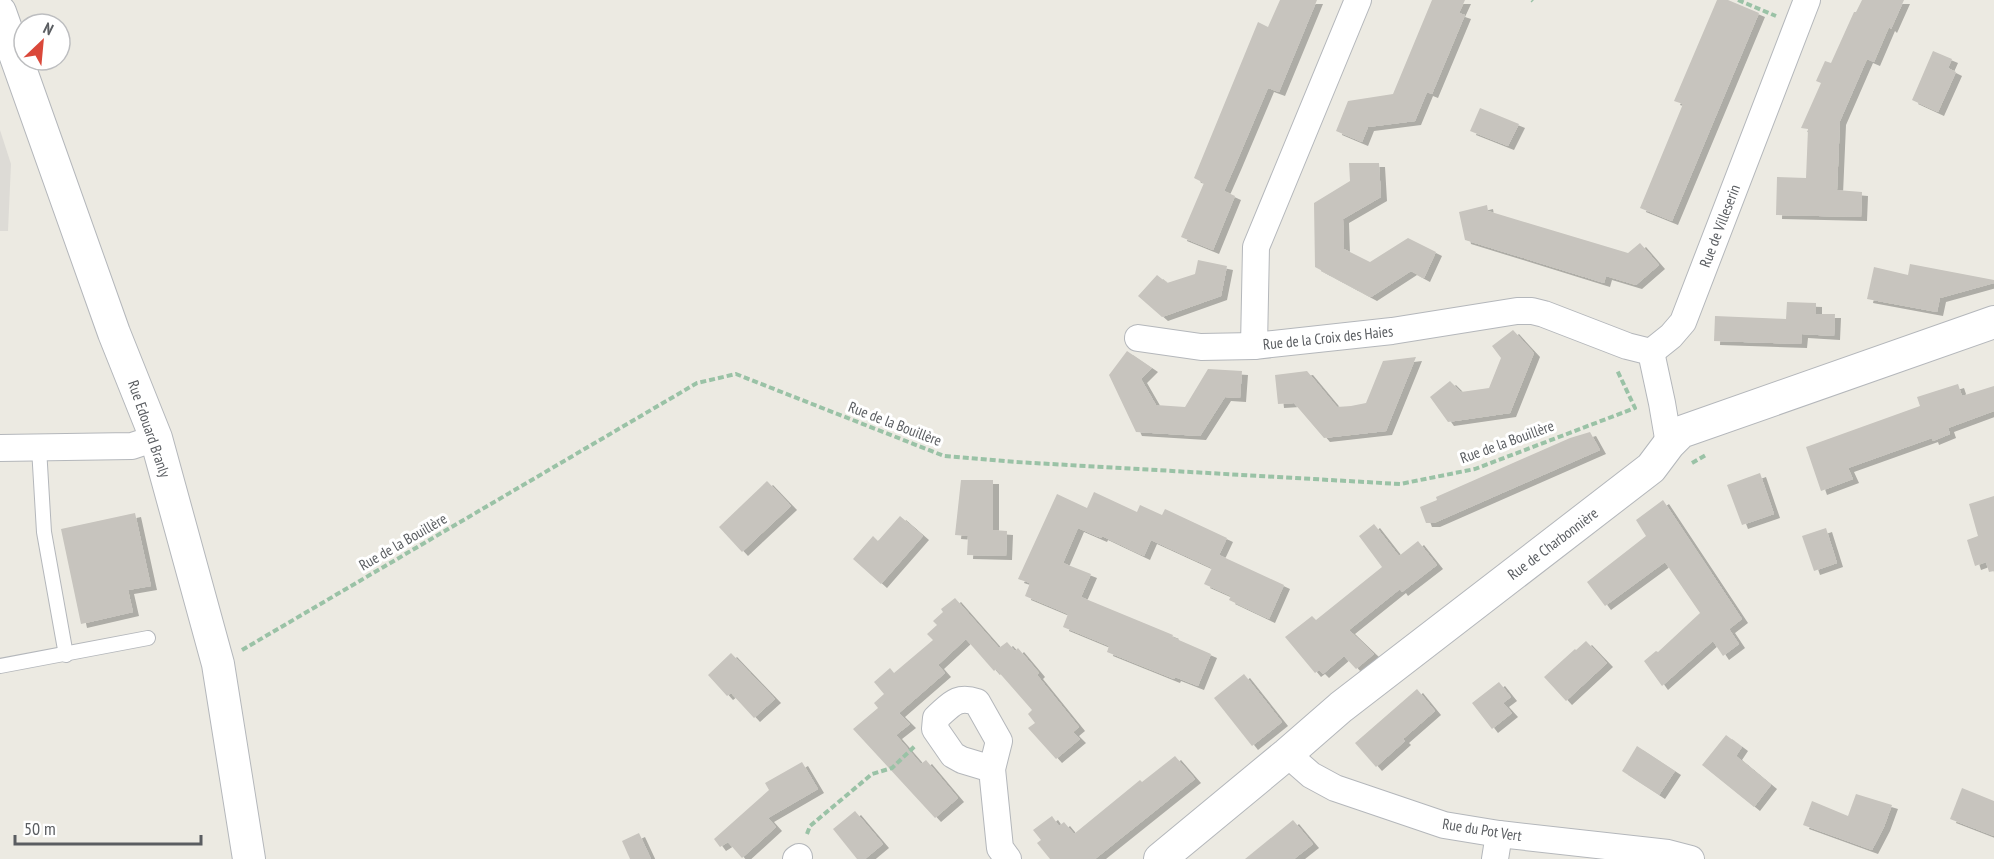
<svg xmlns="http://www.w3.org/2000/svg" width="1994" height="859" font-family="'PT Sans Narrow',sans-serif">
  <defs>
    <filter id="shadow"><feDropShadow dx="6" dy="4" stdDeviation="0" flood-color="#0004"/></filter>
  </defs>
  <rect width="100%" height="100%" fill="#eceae2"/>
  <polygon fill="#dddbd6" points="0,130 11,164 8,231 0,231"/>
  <g fill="#c7c4be" filter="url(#shadow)">
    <polygon points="1280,0 1317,0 1279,92 1268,88 1235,166 1224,191 1235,196 1213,250 1181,237 1204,183 1194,178 1258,22 1268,27"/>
    <polygon points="1432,0 1465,0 1459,13 1465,15 1432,94 1427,92 1415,121 1368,127 1362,142 1336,131 1348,101 1393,94"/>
    <polygon points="1717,0 1728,0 1759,13 1672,221 1640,208 1683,104 1674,101"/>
    <polygon points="1862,0 1904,0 1891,29 1889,27 1874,62 1867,59 1840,121 1837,190 1862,192 1861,217 1776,215 1777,177 1806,178 1808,129 1801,128 1821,83 1816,81 1825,61 1831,63 1854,12 1856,12"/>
    <polygon points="1933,51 1952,59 1948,68 1956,72 1938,112 1912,100"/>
    <polygon points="1480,108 1519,124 1508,146 1470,131"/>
    <polygon points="1349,163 1379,163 1381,197 1343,219 1344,249 1370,262 1408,238 1436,252 1424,278 1411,271 1371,297 1315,267 1314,203 1350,181"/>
    <polygon points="1487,205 1488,211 1628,253 1640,243 1659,265 1636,285 1606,276 1604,283 1465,240 1459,212"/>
    <polygon points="1198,260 1227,266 1221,296 1162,317 1138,296 1157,275 1167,283 1195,274"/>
    <polygon points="1910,264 1994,280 1994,283 1940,298 1937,312 1867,299 1874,267 1908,275"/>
    <polygon points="1787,302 1816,303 1816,314 1835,314 1834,336 1802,334 1801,344 1714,341 1715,316 1786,319"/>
    <polygon points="1513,330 1534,353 1510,413 1448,422 1430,397 1450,381 1461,392 1489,388 1501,358 1492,346"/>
    <polygon points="1127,351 1152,368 1141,379 1156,405 1185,407 1208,369 1242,371 1240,398 1225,397 1200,436 1136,432 1109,375"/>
    <polygon points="1416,357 1386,431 1324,438 1294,403 1278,404 1275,375 1307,371 1337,407 1351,406 1366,403 1383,361"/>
    <polygon points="1958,384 1962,396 1994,386 1994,411 1948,428 1950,434 1933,441 1932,438 1848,468 1853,479 1821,491 1806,447 1920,406 1917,397"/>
    <polygon points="1590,432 1600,450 1434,523 1426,523 1420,507 1437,500 1436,497 1570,438"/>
    <polygon points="1760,473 1774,514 1742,525 1727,485"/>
    <polygon points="961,480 993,480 993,530 1007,531 1006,556 967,555 968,536 955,535"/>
    <polygon points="767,481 791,506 742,552 719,527"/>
    <polygon points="1094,492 1137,512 1140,505 1162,515 1165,509 1227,538 1219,555 1284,585 1269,619 1229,600 1231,596 1204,584 1212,568 1151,540 1144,556 1102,536 1101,538 1078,528 1063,563 1091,574 1081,597 1173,635 1172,637 1211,654 1198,686 1175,677 1174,679 1107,652 1109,646 1063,627 1068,614 1025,596 1030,583 1018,579 1057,494 1087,508"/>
    <polygon points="1994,496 1994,571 1989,572 1986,562 1975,566 1967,540 1978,536 1969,504"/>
    <polygon points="1663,500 1742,619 1729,629 1739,644 1723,656 1713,641 1662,686 1644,661 1656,651 1658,652 1700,613 1665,562 1605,606 1587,582 1646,536 1636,520"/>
    <polygon points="135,513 151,586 128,590 133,612 81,624 61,529"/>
    <polygon points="900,516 923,536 881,584 853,559 873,536 878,541"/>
    <polygon points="1374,524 1399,556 1418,541 1437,565 1402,592 1400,589 1349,630 1374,654 1356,669 1344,656 1323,674 1319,670 1315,673 1285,637 1312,616 1316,620 1382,567 1359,536"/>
    <polygon points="1826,528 1837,563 1814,571 1802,536"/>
    <polygon points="955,598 999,648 1007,642 1015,651 1018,648 1039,673 1037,675 1079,727 1073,732 1080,739 1056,759 1028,728 1035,723 1028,714 1032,710 996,669 994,671 966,639 938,665 945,673 899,713 910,724 896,735 921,764 926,760 958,798 935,818 853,729 878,708 874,703 884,694 874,682 890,668 894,673 933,640 927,634 937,625 933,621 943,612 941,609"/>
    <polygon points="1586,641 1607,663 1566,701 1544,677 1575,649 1576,650"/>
    <polygon points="731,653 775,699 754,718 731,693 727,696 708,675"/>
    <polygon points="1244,674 1282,722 1252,746 1214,698"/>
    <polygon points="1499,682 1511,697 1503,703 1512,713 1492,729 1472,703"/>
    <polygon points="1417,689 1435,711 1403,739 1405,741 1376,767 1355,743"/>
    <polygon points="1726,735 1742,747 1736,756 1771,785 1754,807 1702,765"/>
    <polygon points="1637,746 1675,771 1659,795 1622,771"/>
    <polygon points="1175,756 1195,779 1095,859 1050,859 1037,843 1041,840 1033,830 1052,816 1059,826 1064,822 1074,834 1140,780 1142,782"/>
    <polygon points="802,762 818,789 768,818 776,827 742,858 728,842 720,847 714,839 769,790 765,783"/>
    <polygon points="1962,788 1994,801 1994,836 1950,819"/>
    <polygon points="1856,794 1892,805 1884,827 1872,850 1803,825 1812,801 1848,816"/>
    <polygon points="855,811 883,844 865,859 857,859 833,829"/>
    <polygon points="1293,820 1313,844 1294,859 1245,859"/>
    <polygon points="639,833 651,859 630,859 622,841"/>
  </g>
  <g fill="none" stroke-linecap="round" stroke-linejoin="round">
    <g stroke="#b4b7bb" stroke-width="16">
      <g id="service">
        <polyline points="39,448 44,532 66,655"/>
        <polyline points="0,666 148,638"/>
      </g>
    </g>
    <g stroke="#b4b7bb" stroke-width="28">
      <g id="minor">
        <polyline points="1358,0 1256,247 1254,346 1392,331 1517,311 1532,311 1544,314 1627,346 1651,352"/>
        <polyline points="1138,338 1201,347 1254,346"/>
        <polyline points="1651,352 1671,336 1683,322 1807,0"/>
        <polyline points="1651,352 1662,403 1669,444"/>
        <polyline points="0,448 132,446 156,438"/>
        <polyline points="1287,754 1311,775 1335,788 1444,825 1499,834 1668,853 1691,859"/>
        <path d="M992,769L962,760L953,755L935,729L936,718C951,705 956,695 977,702L999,741L992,769L1000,848L1008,859"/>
        <polyline points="796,859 799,857"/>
        <polyline points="1495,859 1499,834"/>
      </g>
    </g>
    <g stroke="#b4b7bb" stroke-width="34">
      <g id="tertiary">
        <polyline points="0,12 114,333 156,438 218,664 249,859"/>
        <polyline points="1160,859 1287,754 1341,707 1651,468 1669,444 1681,432 1994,322"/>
      </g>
    </g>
    <g stroke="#9ac2a6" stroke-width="4" stroke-dasharray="6 3" stroke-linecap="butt">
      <polyline points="1532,0 1533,1"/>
      <polyline points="1738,0 1776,16"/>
      <polyline points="1692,463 1706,455"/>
      <polyline points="242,650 697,383 736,374 944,456 1016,462 1400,484 1475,469 1635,408 1617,370"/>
      <polyline points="807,834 810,826 872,774 892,768 916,745"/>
    </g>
    <use href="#service" stroke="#fff" stroke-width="14"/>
    <use href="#minor" stroke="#fff" stroke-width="26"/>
    <use href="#tertiary" stroke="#fff" stroke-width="32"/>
  </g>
  <g text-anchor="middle" stroke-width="6" stroke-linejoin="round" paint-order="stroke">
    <g font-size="15" fill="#5a5d61" stroke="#fff">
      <text transform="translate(1720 226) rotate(-69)" y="5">Rue de Villeserin</text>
      <text transform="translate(1328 338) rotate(-6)" y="5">Rue de la Croix des Haies</text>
      <text transform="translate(895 424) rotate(21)" y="5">Rue de la Bouillère</text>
      <text transform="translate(149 429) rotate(71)" y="5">Rue Edouard Branly</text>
      <text transform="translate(1507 442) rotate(-20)" y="5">Rue de la Bouillère</text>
      <text transform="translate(403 542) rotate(-30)" y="5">Rue de la Bouillère</text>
      <text transform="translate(1553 544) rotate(-37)" y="5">Rue de Charbonnière</text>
      <text transform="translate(1482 830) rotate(9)" y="5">Rue du Pot Vert</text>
    </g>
  </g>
  <g transform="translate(42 42) rotate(26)"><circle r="28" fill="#ffffff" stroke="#bdbec0" stroke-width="1.5"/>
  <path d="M0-4.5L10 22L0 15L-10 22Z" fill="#da483a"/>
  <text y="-9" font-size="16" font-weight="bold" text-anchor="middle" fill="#5a5d61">N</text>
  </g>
  <path d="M15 835v9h186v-9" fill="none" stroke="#5a5d61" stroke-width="3"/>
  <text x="24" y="835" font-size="18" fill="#5a5d61" stroke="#ffffff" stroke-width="4.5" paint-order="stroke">50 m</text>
</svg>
